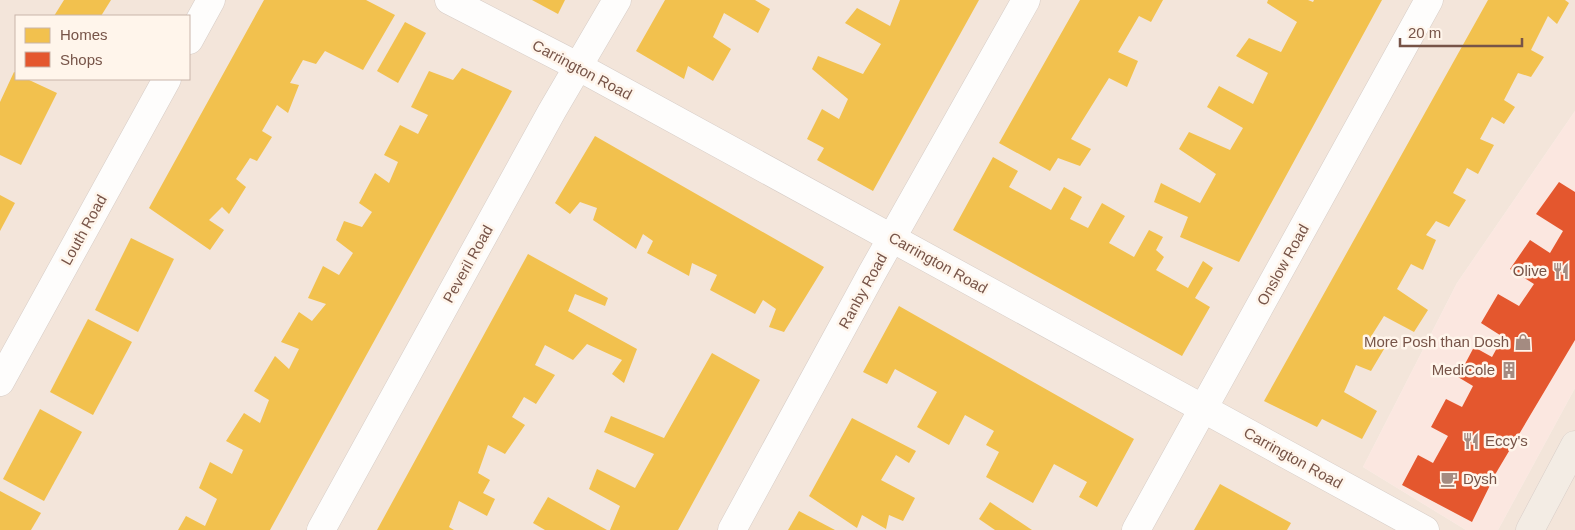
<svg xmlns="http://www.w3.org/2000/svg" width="1575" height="530" font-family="Helvetica,sans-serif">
  <rect width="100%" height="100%" fill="#f7f1ea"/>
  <g fill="#f3e5da" fill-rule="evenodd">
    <path d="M0,0H1575V111L1457,283L1363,467L1466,530H0ZM16,16H189V79H16Z"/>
    <polygon points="1575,388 1575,530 1498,530"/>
  </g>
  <polygon fill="#fbe7e0" points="1575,111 1575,388 1498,530 1466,530 1363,467 1457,283"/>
  <g fill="#f2c14e">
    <polygon points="64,0 111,0 101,16 54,16"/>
    <polygon points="264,0 366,0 395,15 363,70 325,51 316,64 303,60 290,83 299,85 288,113 277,105 262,131 272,137 257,161 250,158 236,179 246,187 229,214 222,207 209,220 224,230 210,250 149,208"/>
    <polygon points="532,0 565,0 558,14"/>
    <polygon points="665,0 755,0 770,9 758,33 724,13 713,37 731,49 713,81 688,66 684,79 636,51"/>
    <polygon points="900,0 979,0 873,191 817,160 824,148 807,139 822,109 839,119 848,99 812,69 818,56 863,74 881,44 845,23 857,8 890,26"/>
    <polygon points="1080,0 1163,0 1151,22 1139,16 1118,52 1138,61 1127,87 1109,78 1071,139 1091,149 1080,166 1058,158 1050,171 999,143"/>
    <polygon points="1268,0 1308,0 1313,2 1314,0 1382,0 1239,262 1180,237 1188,217 1154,202 1161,183 1200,203 1216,174 1179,149 1189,132 1230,150 1243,128 1207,107 1219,86 1253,104 1268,73 1236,56 1249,38 1281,52 1297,22 1267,3"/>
    <polygon points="1488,0 1565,0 1569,3 1557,24 1548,16 1531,50 1544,57 1531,77 1518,73 1504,100 1515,107 1504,124 1492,117 1480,139 1494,145 1478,174 1467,168 1453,193 1466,200 1449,227 1436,221 1426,235 1436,240 1423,270 1411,264 1397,289 1428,310 1414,332 1384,316 1372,335 1387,344 1371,371 1356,365 1344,392 1377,411 1362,439 1322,419 1317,427 1264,401"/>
    <polygon points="405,22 426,33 398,83 377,71"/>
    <polygon points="462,68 512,91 270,530 178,530 186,516 205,526 217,499 199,488 210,462 232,474 243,450 226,441 244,413 260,423 269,400 254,391 275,356 289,369 299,349 281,342 299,312 312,321 326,304 308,298 323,266 339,275 353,253 336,240 344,221 362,227 372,212 359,203 375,173 389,183 398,162 384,155 400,125 418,134 428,115 411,107 429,71 453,80"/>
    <polygon points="14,72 16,73 16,79 27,79 57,93 21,165 0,155 0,102"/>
    <polygon points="595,136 824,267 784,332 769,327 776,309 763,300 755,314 710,290 717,275 692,263 689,276 647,253 653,241 643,234 636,249 593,220 597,208 580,202 570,214 555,203"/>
    <polygon points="993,157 1018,171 1009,187 1051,210 1064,187 1082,197 1070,219 1088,228 1102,203 1125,216 1109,243 1134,257 1149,230 1163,237 1156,250 1164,257 1156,270 1188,288 1203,261 1213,268 1195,298 1210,307 1182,356 953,230"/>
    <polygon points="0,195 15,203 0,231"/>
    <polygon points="131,238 174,259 138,332 95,310"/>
    <polygon points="528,254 608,298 605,306 575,294 568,311 637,349 624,383 612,374 622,360 587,344 573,360 545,345 535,365 555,375 536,404 524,397 512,417 525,425 505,454 488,445 478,473 490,480 483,493 495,499 487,516 459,501 449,527 454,530 377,530"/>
    <polygon points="899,306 1134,439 1097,507 1079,497 1087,482 1054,464 1033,503 986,477 999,452 986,445 994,431 965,415 949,445 917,427 937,392 895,369 887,384 863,372"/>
    <polygon points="88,319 132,342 93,415 50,392"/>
    <polygon points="712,353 760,380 678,530 610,530 620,506 589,489 597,469 635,488 654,454 604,432 611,416 664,438"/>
    <polygon points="40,409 82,432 44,501 3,479"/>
    <polygon points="852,418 916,451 909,463 896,455 881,480 915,498 903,521 889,515 886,529 862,515 857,528 809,496"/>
    <polygon points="1220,484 1291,523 1287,530 1194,530"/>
    <polygon points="0,491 41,513 31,530 0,530"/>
    <polygon points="548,497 607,530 545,530 533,523"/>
    <polygon points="990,502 1032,530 995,530 979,519"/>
    <polygon points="799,511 835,530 788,530"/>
  </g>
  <polygon fill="#e4572e" points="1559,182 1575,192 1575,340 1496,473 1472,522 1402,485 1418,455 1433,463 1448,436 1431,427 1446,399 1462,407 1473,386 1458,377 1474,347 1492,357 1503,337 1481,323 1498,294 1519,306 1534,284 1510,269 1530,240 1550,253 1563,231 1536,214"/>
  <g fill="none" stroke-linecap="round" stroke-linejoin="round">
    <g stroke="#d6ccc6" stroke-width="29">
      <g id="minor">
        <polyline points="449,0 579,67 1425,530"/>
        <polyline points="189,40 211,0"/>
        <polyline points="0,382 167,79"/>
        <polyline points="321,530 552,111 617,0"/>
        <polyline points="732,530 872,273 1026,0"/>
        <polyline points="1136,530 1429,0"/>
      </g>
    </g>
    <g stroke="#d9cec9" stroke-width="29">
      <polyline id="major" points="1530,530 1575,445"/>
    </g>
    <use href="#minor" stroke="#fefdfc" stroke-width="28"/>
    <use href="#major" stroke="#f3ece4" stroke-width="28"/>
  </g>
  <defs>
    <g id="restaurant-bare" transform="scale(1.35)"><path d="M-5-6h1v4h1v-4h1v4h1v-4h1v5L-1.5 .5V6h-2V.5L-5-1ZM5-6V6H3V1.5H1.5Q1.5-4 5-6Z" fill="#a48b81" stroke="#fff5eb" stroke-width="2.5" paint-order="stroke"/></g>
    <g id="shop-bare" transform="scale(1.35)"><path d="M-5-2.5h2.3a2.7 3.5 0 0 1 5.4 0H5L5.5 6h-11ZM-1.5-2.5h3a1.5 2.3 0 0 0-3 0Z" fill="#a48b81" stroke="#fff5eb" stroke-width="2.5" paint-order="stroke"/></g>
    <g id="building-bare" transform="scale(1.35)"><path d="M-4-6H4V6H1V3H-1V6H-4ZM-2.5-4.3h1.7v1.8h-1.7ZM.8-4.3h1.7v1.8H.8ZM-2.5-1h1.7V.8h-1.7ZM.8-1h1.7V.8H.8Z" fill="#a48b81" stroke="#fff5eb" stroke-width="2.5" paint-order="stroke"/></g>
    <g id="cafe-bare" transform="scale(1.35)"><path d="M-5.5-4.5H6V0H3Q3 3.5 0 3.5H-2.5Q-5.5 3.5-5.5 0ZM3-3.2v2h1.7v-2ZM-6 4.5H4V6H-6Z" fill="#a48b81" stroke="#fff5eb" stroke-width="2.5" paint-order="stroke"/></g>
  </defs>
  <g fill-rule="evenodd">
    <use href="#restaurant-bare" x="1561" y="271"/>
    <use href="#shop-bare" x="1523" y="342"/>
    <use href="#building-bare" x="1509" y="370"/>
    <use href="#restaurant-bare" x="1471" y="441"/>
    <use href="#cafe-bare" x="1449" y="479"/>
  </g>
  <g text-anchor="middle" stroke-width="5" stroke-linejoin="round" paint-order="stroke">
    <g font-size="15" fill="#775448" stroke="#fff5eb">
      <text transform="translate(582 70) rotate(28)" y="5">Carrington Road</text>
      <text transform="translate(84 230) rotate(-61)" y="5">Louth Road</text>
      <text transform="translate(938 263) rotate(29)" y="5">Carrington Road</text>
      <text transform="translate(468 264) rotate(-61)" y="5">Peveril Road</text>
      <text transform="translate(1283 265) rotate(-61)" y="5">Onslow Road</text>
      <text transform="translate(863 291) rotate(-61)" y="5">Ranby Road</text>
      <text transform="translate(1293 458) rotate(29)" y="5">Carrington Road</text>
    </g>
    <g font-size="15" fill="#775448" stroke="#fff5eb" text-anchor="end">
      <text x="1547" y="276">Olive</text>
      <text x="1509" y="347">More Posh than Dosh</text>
      <text x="1495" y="375">MediCole</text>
      <text x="1485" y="446" text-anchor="start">Eccy's</text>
      <text x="1463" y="484" text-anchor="start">Dysh</text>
    </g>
  </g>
  <rect x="15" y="15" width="175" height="65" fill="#fff5eb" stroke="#c9b5aa"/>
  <rect x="25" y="28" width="25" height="15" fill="#f2c14e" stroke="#c9b5aa"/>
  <text x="60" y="40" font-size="15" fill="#775448">Homes</text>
  <rect x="25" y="52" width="25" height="15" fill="#e4572e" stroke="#c9b5aa"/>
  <text x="60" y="65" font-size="15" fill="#775448">Shops</text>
  <path d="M1400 38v8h122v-8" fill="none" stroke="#775448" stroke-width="2.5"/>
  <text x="1408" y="38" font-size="15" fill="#775448" stroke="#fff5eb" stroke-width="4" paint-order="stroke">20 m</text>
</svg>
